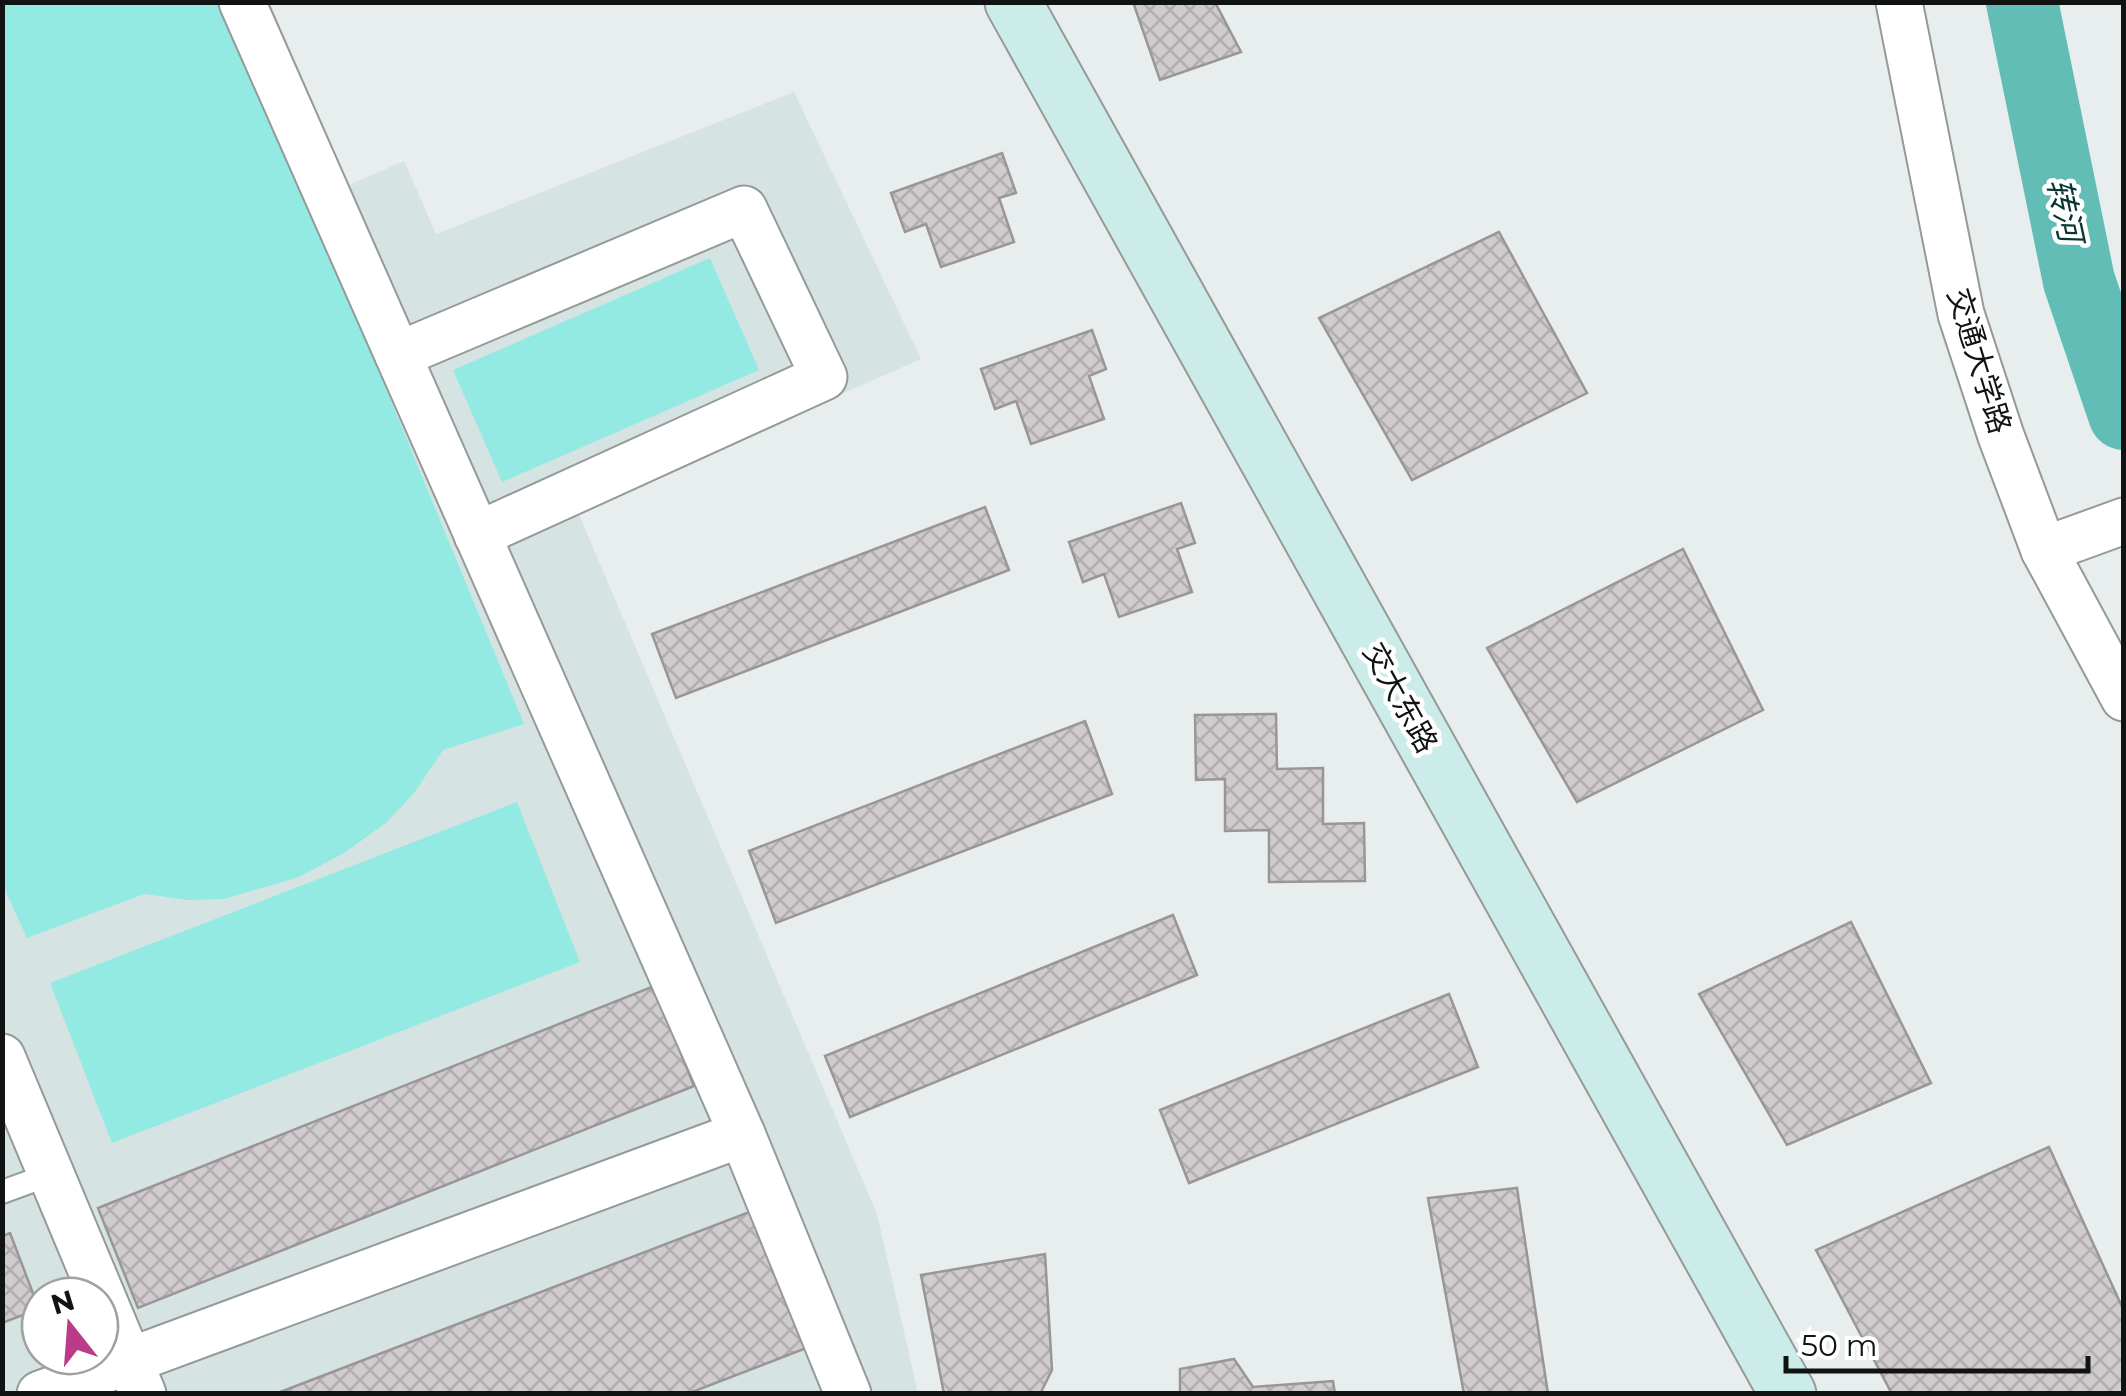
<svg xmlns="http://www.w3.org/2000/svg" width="2126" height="1396" font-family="Montserrat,'Noto Sans SC',sans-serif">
  <defs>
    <pattern id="building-cross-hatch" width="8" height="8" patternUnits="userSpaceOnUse" patternTransform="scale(2.5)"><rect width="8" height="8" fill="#d0cbcd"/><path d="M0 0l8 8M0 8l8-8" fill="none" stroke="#b2adaf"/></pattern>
  </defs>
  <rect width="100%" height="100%" fill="#e8eded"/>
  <path fill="#d5e3e2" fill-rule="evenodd" d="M3,3H270L349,185L404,161L436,234L794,92L921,359L577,510L877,1214L918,1393L3,1394ZM40,1296H100V1356H40Z"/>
  <g fill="#93eae3">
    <polygon points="2,3 227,3 524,724 443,750 414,793 386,823 344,853 299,877 224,899 188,900 144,894 27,938 2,883"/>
    <polygon points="710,258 759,370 502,482 453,370"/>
    <polygon points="517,802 580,962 112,1143 50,983"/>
  </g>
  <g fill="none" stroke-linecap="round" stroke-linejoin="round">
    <polyline stroke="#62bdb7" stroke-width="72" points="2022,2 2079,281 2124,414"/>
  </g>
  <g fill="url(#building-cross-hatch)" stroke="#9a9698" stroke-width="2.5">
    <polygon points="1133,2 1220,2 1216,4 1241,52 1160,80"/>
    <polygon points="1002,153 1016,193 999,198 1014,242 941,267 926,224 905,232 891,193"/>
    <polygon points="1499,232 1587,393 1412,480 1319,318"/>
    <polygon points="1092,330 1106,369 1089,376 1104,419 1031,444 1016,401 995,409 981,369"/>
    <polygon points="1181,503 1195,543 1177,549 1192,592 1119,617 1104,574 1083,582 1069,542"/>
    <polygon points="985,507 1009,570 676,698 652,634"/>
    <polygon points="1683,549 1763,710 1577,802 1487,648"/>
    <polygon points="1276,714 1277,769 1323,768 1323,824 1364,823 1365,881 1269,882 1269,830 1225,831 1225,779 1196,780 1195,715"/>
    <polygon points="1085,721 1112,794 776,923 749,851"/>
    <polygon points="1173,915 1197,975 850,1117 825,1056"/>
    <polygon points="1851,922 1931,1083 1787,1145 1699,994"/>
    <polygon points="654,986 694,1086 138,1308 98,1208"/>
    <polygon points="1449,994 1478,1067 1189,1183 1160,1110"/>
    <polygon points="2049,1147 2124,1311 2124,1394 1892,1394 1816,1250"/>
    <polygon points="1517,1188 1548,1394 1464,1394 1428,1198"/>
    <polygon points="757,1209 809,1347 687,1394 275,1394"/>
    <polygon points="10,1233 39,1309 2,1323 2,1236"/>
    <polygon points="1045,1254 1052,1370 1040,1394 944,1394 921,1275"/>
    <polygon points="1234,1359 1253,1387 1333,1381 1335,1394 1180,1394 1180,1369"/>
  </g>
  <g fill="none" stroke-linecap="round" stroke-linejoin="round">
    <g stroke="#959a99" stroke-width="26">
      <polyline id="lane" points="2,1192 51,1174"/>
    </g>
    <g stroke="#959a99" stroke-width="49">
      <g id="street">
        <polyline points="242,2 742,1134 848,1394"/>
        <polyline points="1899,2 1961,314 2001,436 2044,550 2124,698"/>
        <polyline points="398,355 744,209 824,377 477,535"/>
        <polyline points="2044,550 2124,521"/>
        <polyline points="2,1057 143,1394"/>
        <polyline points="40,1394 742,1134"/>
      </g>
    </g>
    <g stroke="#959a99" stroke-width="59">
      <polyline id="secondary" points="1013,2 1788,1394"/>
    </g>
    <use href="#lane" stroke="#fff" stroke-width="22"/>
    <use href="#street" stroke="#fff" stroke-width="45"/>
    <use href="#secondary" stroke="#ccece9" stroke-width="55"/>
  </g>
  <g text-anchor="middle" stroke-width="9" stroke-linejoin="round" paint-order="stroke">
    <g font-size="30" fill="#111312" stroke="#fff">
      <text transform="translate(1979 361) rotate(73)" y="10">交通大学路</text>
      <text transform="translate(1400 698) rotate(61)" y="10">交大东路</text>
    </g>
    <g font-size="32" font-style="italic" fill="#083533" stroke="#fff">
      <text transform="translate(2065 210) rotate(78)" y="11">转河</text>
    </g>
  </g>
  <rect width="2126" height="1396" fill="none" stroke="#111312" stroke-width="10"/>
  <g transform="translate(70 1326) rotate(343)"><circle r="48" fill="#ffffff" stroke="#a0a1a0" stroke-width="2.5"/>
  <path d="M0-8L18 38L0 25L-18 38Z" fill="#ba3b89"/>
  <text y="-15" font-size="28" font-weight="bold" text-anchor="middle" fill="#111312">N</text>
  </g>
  <path d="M1786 1356v15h302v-15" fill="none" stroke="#111312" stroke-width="5"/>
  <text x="1801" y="1356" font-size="30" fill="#111312" stroke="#ffffff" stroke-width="8" paint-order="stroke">50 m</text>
</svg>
